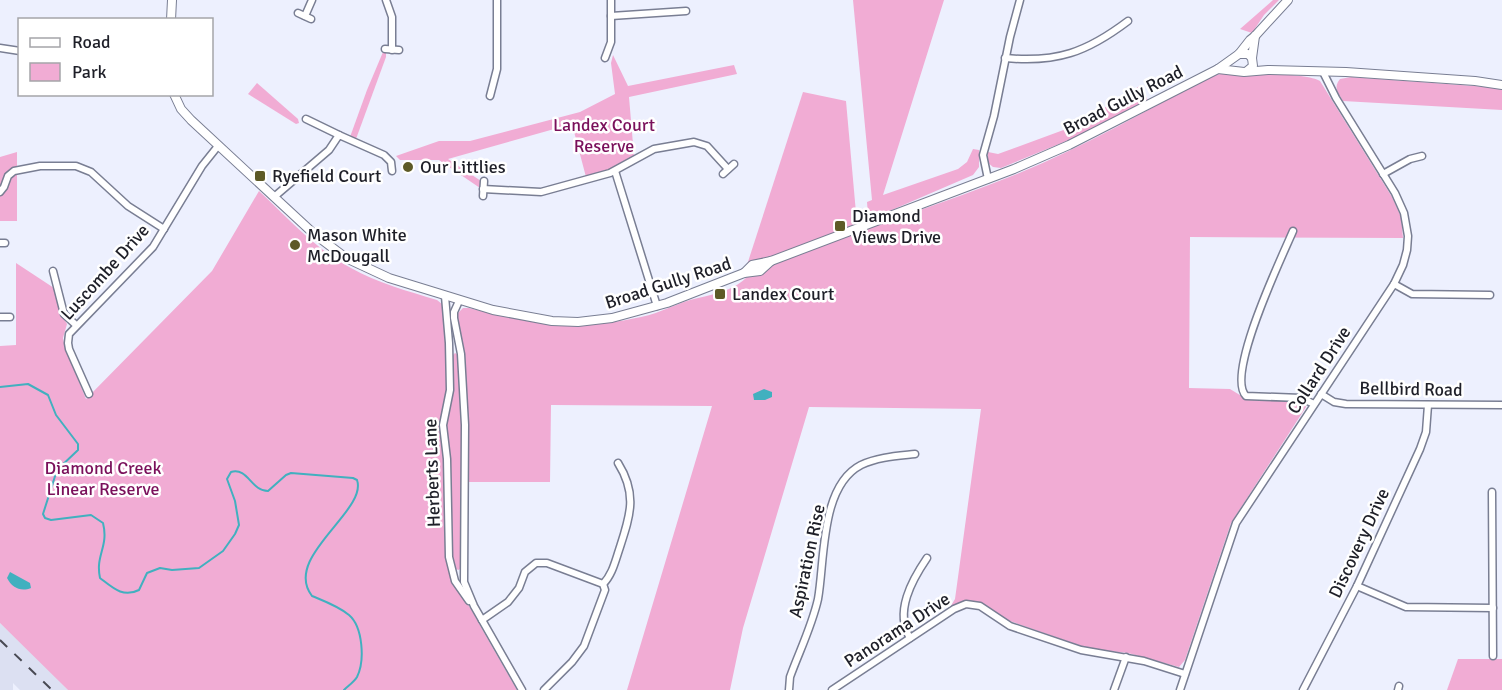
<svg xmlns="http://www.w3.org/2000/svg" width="1502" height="690" font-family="Signika,sans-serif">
  <rect width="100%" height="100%" fill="#edf0fe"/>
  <polygon fill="#dce0f2" points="0,623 42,663 68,690 20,690 13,683 13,690 0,690"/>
  <g fill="#f1acd4">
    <polygon points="853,0 944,0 883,195 958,169 967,162 973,149 979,150 979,167 973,175 871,219 868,215 867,202 872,200"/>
    <polygon points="1273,0 1279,0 1264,15 1252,33 1240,29"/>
    <polygon points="383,52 386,53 386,57 356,139 350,137 367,90"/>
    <polygon points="613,55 628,86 734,65 737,74 629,97 634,156 607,171 586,177 572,124 448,159 481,181 480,188 439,160 400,160 396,156 439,141 470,141 580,112 615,94 611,63"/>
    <path d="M1224,73C1241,73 1308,73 1320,81L1392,197L1401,217L1403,238L1190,237L1189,388L1230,389L1248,400L1300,401L1305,403L1306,407L1231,523L1185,660L1179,667L1128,653L1090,649L1007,620L980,602L964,601L949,609L955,599L981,409L809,407L743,628L730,690H627L712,406L551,405L550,482H467L456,319L457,314L463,308H469C532,324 577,331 641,317C661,313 679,302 698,298C716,294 735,290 748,276C835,236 928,210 1017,174C1083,147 1146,111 1209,77Z"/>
    <path d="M1351,77L1502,88V110L1343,101C1338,93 1333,87 1340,79Z"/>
    <polygon points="257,83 298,119 299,123 296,124 248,94"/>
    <polygon points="1141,85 1148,101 1086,133 1001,168 993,167 987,162 988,152 998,154 1077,125"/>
    <polygon points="803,92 846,101 857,224 746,268"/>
    <polygon points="17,152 17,167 7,173 0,189 0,157"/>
    <path d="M17,173V221H0V196C9,190 6,178 17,173Z"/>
    <path d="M259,191C288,218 315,249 351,268C377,283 408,291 437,300L442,304L452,356L455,353L458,355L462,406L461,567L459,570L455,569L447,561C450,581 462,594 472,611C487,638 502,664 517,690H68L0,623V346L16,345V263L54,288L61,314L67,324L63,338L65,348L86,399L212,271Z"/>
    <polygon points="1458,659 1502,659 1502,690 1447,690"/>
  </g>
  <g fill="#41b0bf">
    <polygon points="764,389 772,392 772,397 765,400 754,400 753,394"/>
    <path d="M10,572L30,583L31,588C21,592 12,588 7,578Z"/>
  </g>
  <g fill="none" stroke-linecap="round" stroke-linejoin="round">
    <path stroke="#41b0bf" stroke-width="2" d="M0,387L28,384L48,395L56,415L78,444V450L57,470L43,514L45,518L51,520L91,515L103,523C109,547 95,555 100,578C113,588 123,598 139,590L147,573L160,568L172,570L199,568L223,551L235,534L239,525L235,501L227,479L231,472C248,467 251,491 268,491L286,475L291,473L353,478L357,480C368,511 282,557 312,596C324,601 338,606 349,615C363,627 365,661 357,677C354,682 348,686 344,690"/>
    <g stroke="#797e93" stroke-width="9">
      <g id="minor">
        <polyline points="386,0 392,17 392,50"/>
        <polyline points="298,13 311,19"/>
        <polyline points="305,16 312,0"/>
        <polyline points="611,16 686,11"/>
        <polyline points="0,48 20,51"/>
        <polyline points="385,49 399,50"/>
        <polyline points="605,58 611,42 611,0"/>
        <path d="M1005,58C1057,63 1087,52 1128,21"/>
        <polyline points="490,96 497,69 497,0"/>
        <polyline points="306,119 339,135"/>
        <polyline points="615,171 657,306"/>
        <polyline points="723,174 734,164"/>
        <polyline points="1383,174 1410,159 1422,156"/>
        <polyline points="988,179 983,155 994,116 1010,37 1020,0"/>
        <polyline points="483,189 541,192 610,173 654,149 694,142 707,146 728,169"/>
        <polyline points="0,192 4,187 8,176 14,171 40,166 76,166 91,172 128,206 164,229"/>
        <polyline points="483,196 484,181"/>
        <polyline points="274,197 329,150 339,135 384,155 391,162 392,171"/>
        <path d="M1293,231C1282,257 1225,375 1246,396L1301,398L1314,404"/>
        <polyline points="0,243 5,243"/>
        <polyline points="53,271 64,314 76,325"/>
        <polyline points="1394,284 1412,294 1490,295"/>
        <polyline points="445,296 449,343 450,390 443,425 447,459 449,557 455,581 469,601"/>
        <polyline points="459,301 454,312 454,318 461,354 465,425 464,582 474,606 522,690"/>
        <polyline points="0,317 10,317"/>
        <polyline points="89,394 69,349 68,343 69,334 153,247 202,166 218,146"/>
        <polyline points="1321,394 1334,402 1346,404 1502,405"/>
        <polyline points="1492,492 1493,656"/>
        <path d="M603,584C612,575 615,562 619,550C630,516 638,495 618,463"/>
        <polyline points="1357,586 1406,607 1493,608"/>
        <polyline points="482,620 508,602 519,588 525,572 536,563 547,563 603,584 605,590 584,646 572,662 544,690"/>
        <path d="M910,638C894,612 912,580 927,558"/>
        <path d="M789,690L790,677C799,652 812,626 818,599C825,560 820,486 861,465C878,457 897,456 915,454"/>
        <polyline points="832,690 954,609 966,604 980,606 1010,626 1081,650 1144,661 1185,674"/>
        <polyline points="1114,690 1126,657"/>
        <polyline points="1180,690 1236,523 1394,284 1403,265 1407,250 1408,236 1404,213 1395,193 1336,98 1323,72"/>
        <polyline points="1303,690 1357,586 1420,449 1426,432 1428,405"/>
        <polyline points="1398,690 1399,686"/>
      </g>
    </g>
    <g stroke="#797e93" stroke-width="10">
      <g id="tertiary">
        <polyline points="171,20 172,0"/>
        <polyline points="1239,54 1248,54 1252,58 1253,66 1247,71"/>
        <polyline points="1252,58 1255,36"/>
        <polyline points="1218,69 1244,72 1268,70 1346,72 1475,81 1502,85"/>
        <polyline points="174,94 181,109 191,120 313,233 346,258 389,278 493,310 552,321 578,322 612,318 667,303 744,273 760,271 771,261"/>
        <polyline points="744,273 752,265 771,261 1014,169 1069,145 1218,69 1239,54 1250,40 1255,36 1288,0"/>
      </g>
    </g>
    <use href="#minor" stroke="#fff" stroke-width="6"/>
    <use href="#tertiary" stroke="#fff" stroke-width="8"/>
    <polyline stroke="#484953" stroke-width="2" stroke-dasharray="10 10" stroke-linecap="butt" points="0,640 52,690"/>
  </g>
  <g fill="#5d5a27" stroke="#fff" stroke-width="2">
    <circle cx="408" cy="167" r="6"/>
    <rect x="254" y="170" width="12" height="12" rx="3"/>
    <rect x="834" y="220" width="12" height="12" rx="3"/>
    <circle cx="295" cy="245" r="6"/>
    <rect x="714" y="288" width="12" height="12" rx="3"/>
  </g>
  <g text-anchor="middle" stroke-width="5" stroke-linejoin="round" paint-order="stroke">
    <g font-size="18" fill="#1e1f28" stroke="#fff">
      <text transform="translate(1123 100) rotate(-27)" y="6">Broad Gully Road</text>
      <text transform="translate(105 272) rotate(-48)" y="6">Luscombe Drive</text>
      <text transform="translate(668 283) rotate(-18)" y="6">Broad Gully Road</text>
      <text transform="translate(1319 370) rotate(-57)" y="6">Collard Drive</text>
      <text transform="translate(1411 389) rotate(1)" y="6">Bellbird Road</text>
      <text transform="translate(432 473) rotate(-92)" y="6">Herberts Lane</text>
      <text transform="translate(1359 543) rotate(-65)" y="6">Discovery Drive</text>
      <text transform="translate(807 561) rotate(-78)" y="6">Aspiration Rise</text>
      <text transform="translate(897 630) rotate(-33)" y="6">Panorama Drive</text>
    </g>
    <g font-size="18" fill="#7a105b" stroke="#fff">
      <text x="604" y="131">Landex Court<tspan x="604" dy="21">Reserve</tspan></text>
      <text x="103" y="474">Diamond Creek<tspan x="103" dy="21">Linear Reserve</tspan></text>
    </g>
    <g font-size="18" fill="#1e1f28" stroke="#fff" text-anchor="start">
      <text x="420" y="173">Our Littlies</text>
      <text x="272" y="182">Ryefield Court</text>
      <text x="852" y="222">Diamond<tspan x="852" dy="21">Views Drive</tspan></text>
      <text x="307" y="241">Mason White<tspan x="307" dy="21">McDougall</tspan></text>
      <text x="732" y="300">Landex Court</text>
    </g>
  </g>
  <rect x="18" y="18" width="195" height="78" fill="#ffffff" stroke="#a5a5a9" stroke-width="1.5"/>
  <rect x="30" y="38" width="30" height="9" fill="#ffffff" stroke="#a5a5a9" stroke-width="1.5"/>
  <text x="72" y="48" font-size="18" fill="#1e1f28">Road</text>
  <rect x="30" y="63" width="30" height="18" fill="#f1acd4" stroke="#a5a5a9" stroke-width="1.5"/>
  <text x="72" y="78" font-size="18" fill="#1e1f28">Park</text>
</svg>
